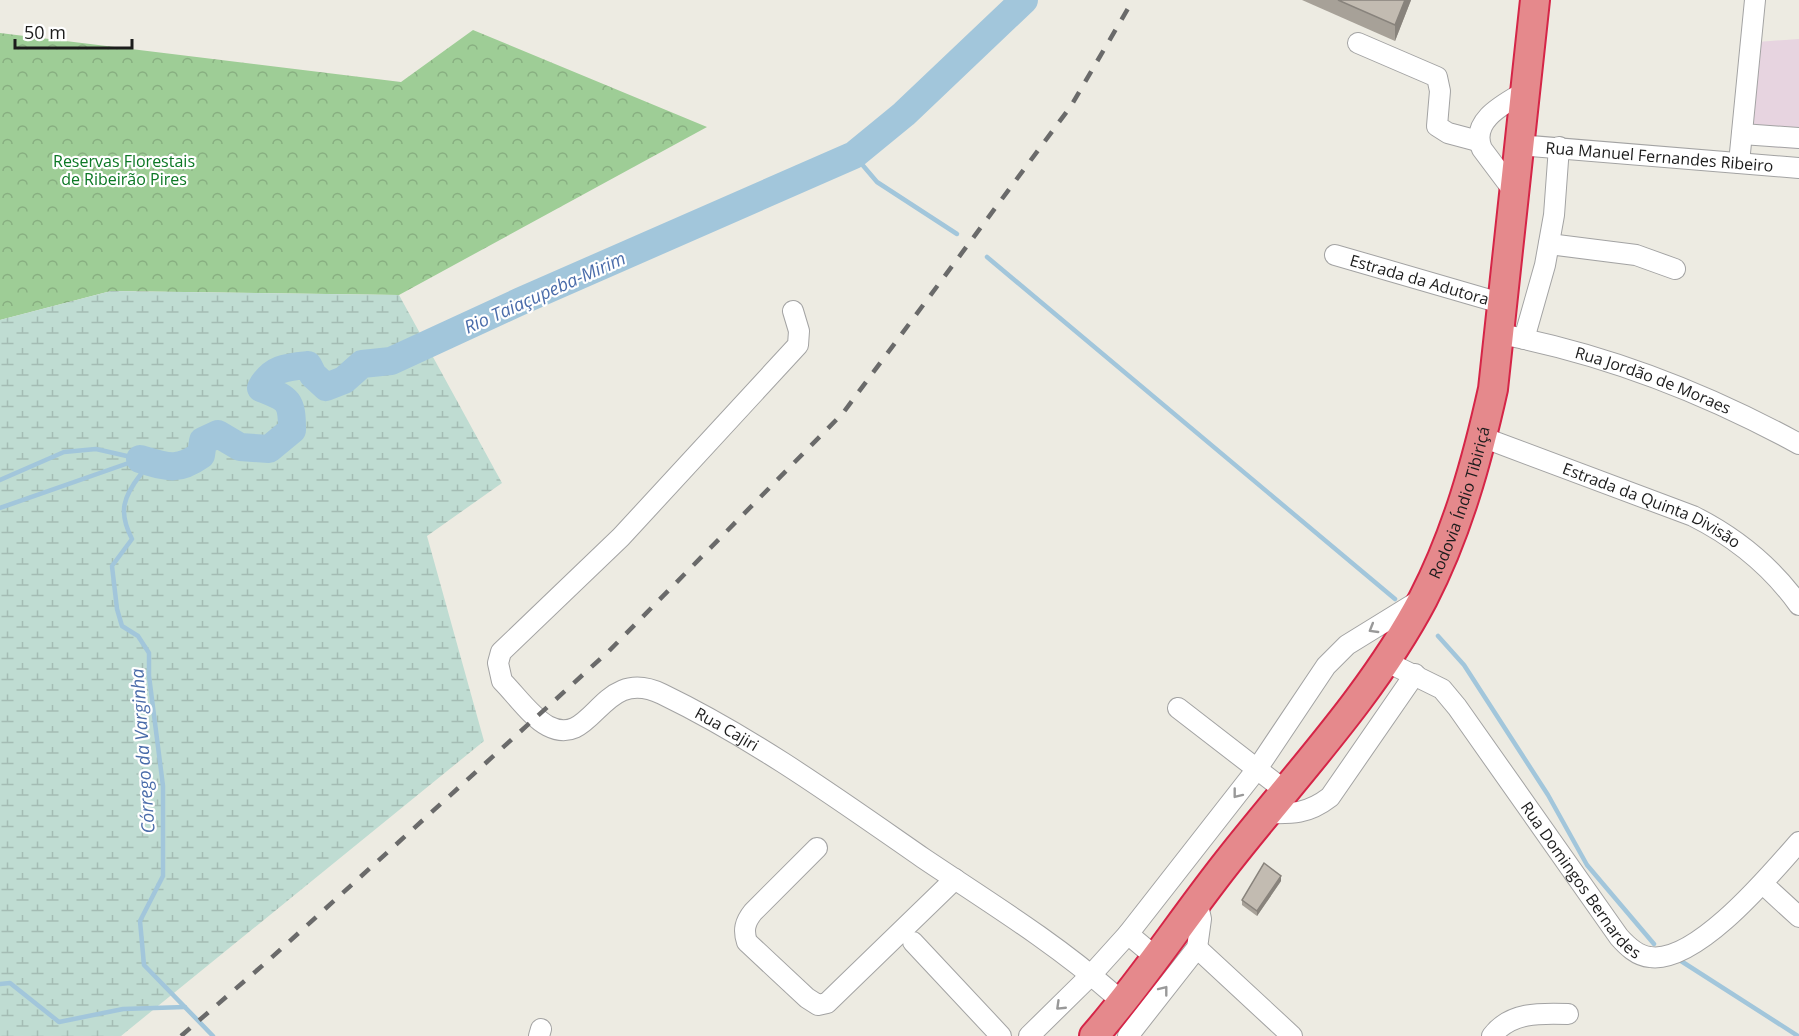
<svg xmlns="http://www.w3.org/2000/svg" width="1799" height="1036" font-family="'Open Sans',sans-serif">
  <defs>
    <pattern id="forest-crowns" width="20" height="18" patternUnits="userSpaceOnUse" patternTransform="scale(1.5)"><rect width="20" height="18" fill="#9ecd96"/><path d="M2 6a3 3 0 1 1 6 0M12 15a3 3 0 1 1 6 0" fill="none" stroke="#88af81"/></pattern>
    <pattern id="wetland-marsh" width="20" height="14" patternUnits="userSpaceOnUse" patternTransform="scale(1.5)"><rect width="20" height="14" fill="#bfdcd2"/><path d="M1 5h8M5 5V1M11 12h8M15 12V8" fill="none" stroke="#a4bcb4"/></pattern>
  </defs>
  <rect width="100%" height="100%" fill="#edebe2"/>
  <polygon fill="#e7d4e0" points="1799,39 1799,149 1768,147 1751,138 1757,42"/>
  <polygon fill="url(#forest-crowns)" points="473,30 707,127 399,295 111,291 0,320 0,33 401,82"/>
  <polygon fill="url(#wetland-marsh)" points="111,291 399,295 502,483 427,536 484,741 121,1036 0,1036 0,320"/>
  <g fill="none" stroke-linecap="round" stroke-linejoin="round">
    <g stroke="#a2c6db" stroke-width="4.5">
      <polyline points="854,155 877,182 957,234"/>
      <polyline points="987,257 1395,599"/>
      <path d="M140,459L141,474C123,497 118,512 132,539L112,566L117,609L122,626L138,636L149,653V676L163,786V876L140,921L144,965L213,1036"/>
      <polyline points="0,480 64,452 96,449 140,459"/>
      <polyline points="0,508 140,459"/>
      <polyline points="1438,636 1464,665 1548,795 1587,865 1654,944"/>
      <polyline points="1681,961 1798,1036"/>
      <polyline points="0,984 10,983 59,1022 123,1009 185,1007"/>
    </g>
    <path stroke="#a2c6db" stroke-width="28" d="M140,459C167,467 177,472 201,455L203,441L218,434L240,447L269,449L292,430C292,399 288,399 261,388C272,368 286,367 308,365L313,375L326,387L344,380L362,364L391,361L521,301L854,155L904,114L1024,0"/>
    <g stroke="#a3a3a3" stroke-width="22">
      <g id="minor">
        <polyline points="1358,43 1437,77 1440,91 1437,126 1448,133 1478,141"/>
        <polyline points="1742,134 1799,138"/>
        <path id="s1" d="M1519,145L1799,168"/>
        <polyline points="1739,163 1755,0"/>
        <path d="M1515,193L1482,149C1469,120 1506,103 1526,91"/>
        <polyline points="1549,244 1636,255 1675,269"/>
        <path id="s2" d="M1335,255L1504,304"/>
        <path id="s3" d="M793,311L799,331L798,345L621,537L501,652L498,663L502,681C516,695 531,717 548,726C594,750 600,664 662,694C755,739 838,799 923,858C987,901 1054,942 1112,993"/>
        <path id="s4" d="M1500,334C1605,354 1706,393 1799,444"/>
        <polyline points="1524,339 1545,265 1554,215 1559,147"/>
        <path id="s5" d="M1482,437L1693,516C1735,537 1771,566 1799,605"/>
        <path id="s6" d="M1385,661L1442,689L1457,707L1619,937C1627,946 1637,956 1650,957C1696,964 1770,875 1799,842"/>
        <polyline points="1178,708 1284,790"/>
        <path d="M1266,813C1292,814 1308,814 1330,797L1415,674"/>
        <path d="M817,848L753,912C745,922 743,930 747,942L807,998L818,1005L827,1003L955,879"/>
        <polyline points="1763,884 1799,917"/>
        <polyline points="1128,934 1147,950"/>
        <polyline points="913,942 1001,1036"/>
        <polyline points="1197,948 1292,1036"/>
        <polyline points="539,1036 541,1029"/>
        <polyline points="1029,1036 1091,975 1128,934 1257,769 1326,666 1347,645 1420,600"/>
        <polyline points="1128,1036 1197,948 1201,919 1197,900"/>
        <path d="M1492,1036C1510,1012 1540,1013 1568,1014"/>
      </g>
    </g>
    <g stroke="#d52547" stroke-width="32">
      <g id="highway">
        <path id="s7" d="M1094,1036C1143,980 1183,918 1229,860C1295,776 1373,694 1423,599C1457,533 1477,461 1493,389L1535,0"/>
      </g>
    </g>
    <use href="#minor" stroke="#fff" stroke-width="20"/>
    <use href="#highway" stroke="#e5898c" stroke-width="28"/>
    <polyline stroke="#6a6a6a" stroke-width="4.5" stroke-dasharray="12 12" stroke-linecap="butt" points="181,1036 270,959 609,651 843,413 1071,106 1133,0"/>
  </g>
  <g fill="#a7a198">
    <polygon points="1302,0 1411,0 1395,41"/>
    <polygon points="1281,881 1257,916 1242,905 1242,900"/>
  </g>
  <g fill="#88837c">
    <polygon points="1405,0 1411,0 1395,41 1395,25"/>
    <polygon points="1281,876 1281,881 1257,916 1257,911"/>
  </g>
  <g fill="#c2bbb1" stroke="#88837c" stroke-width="1.5">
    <polygon points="1338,0 1405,0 1395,25"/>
    <polygon points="1264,863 1281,876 1257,911 1242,900"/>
  </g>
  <defs><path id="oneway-chevron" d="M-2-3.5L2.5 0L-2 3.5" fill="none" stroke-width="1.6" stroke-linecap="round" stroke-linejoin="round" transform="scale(1.5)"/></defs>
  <g stroke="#999">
    <use href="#oneway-chevron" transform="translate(1373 629) rotate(149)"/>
    <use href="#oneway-chevron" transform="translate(1237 794) rotate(128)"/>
    <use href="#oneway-chevron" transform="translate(1164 990) rotate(-52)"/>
    <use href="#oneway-chevron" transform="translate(1060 1006) rotate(136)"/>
  </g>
  <g text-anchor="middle" stroke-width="4.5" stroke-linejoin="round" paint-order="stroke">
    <g font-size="16" fill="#1c1c1c" stroke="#fff">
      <text dy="6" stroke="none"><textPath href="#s1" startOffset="141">Rua Manuel Fernandes Ribeiro</textPath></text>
      <text dy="6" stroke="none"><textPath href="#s2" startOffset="88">Estrada da Adutora</textPath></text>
      <text dy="6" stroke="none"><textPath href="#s4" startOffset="160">Rua Jordão de Moraes</textPath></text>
      <text dy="6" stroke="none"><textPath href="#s7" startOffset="651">Rodovia Índio Tibiriçá</textPath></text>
      <text dy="6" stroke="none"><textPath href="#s5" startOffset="183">Estrada da Quinta Divisão</textPath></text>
      <text dy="6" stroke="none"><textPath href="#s3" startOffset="760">Rua Cajiri</textPath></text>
      <text dy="6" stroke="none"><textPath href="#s6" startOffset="300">Rua Domingos Bernardes</textPath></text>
    </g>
    <g font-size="16" fill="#0c7825" stroke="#fff">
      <text x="124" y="167">Reservas Florestais<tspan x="124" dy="18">de Ribeirão Pires</tspan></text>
    </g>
    <g font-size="18" font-style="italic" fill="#4a6caa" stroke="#fff">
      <text transform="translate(545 293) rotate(-24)" y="6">Rio Taiaçupeba-Mirim</text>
      <text transform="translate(143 751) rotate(-94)" y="6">Córrego da Varginha</text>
    </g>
  </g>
  <path d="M15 39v9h117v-9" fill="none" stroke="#1c1c1c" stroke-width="3"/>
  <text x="24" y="39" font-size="18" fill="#1c1c1c" stroke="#ffffff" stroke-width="4.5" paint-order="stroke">50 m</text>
</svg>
